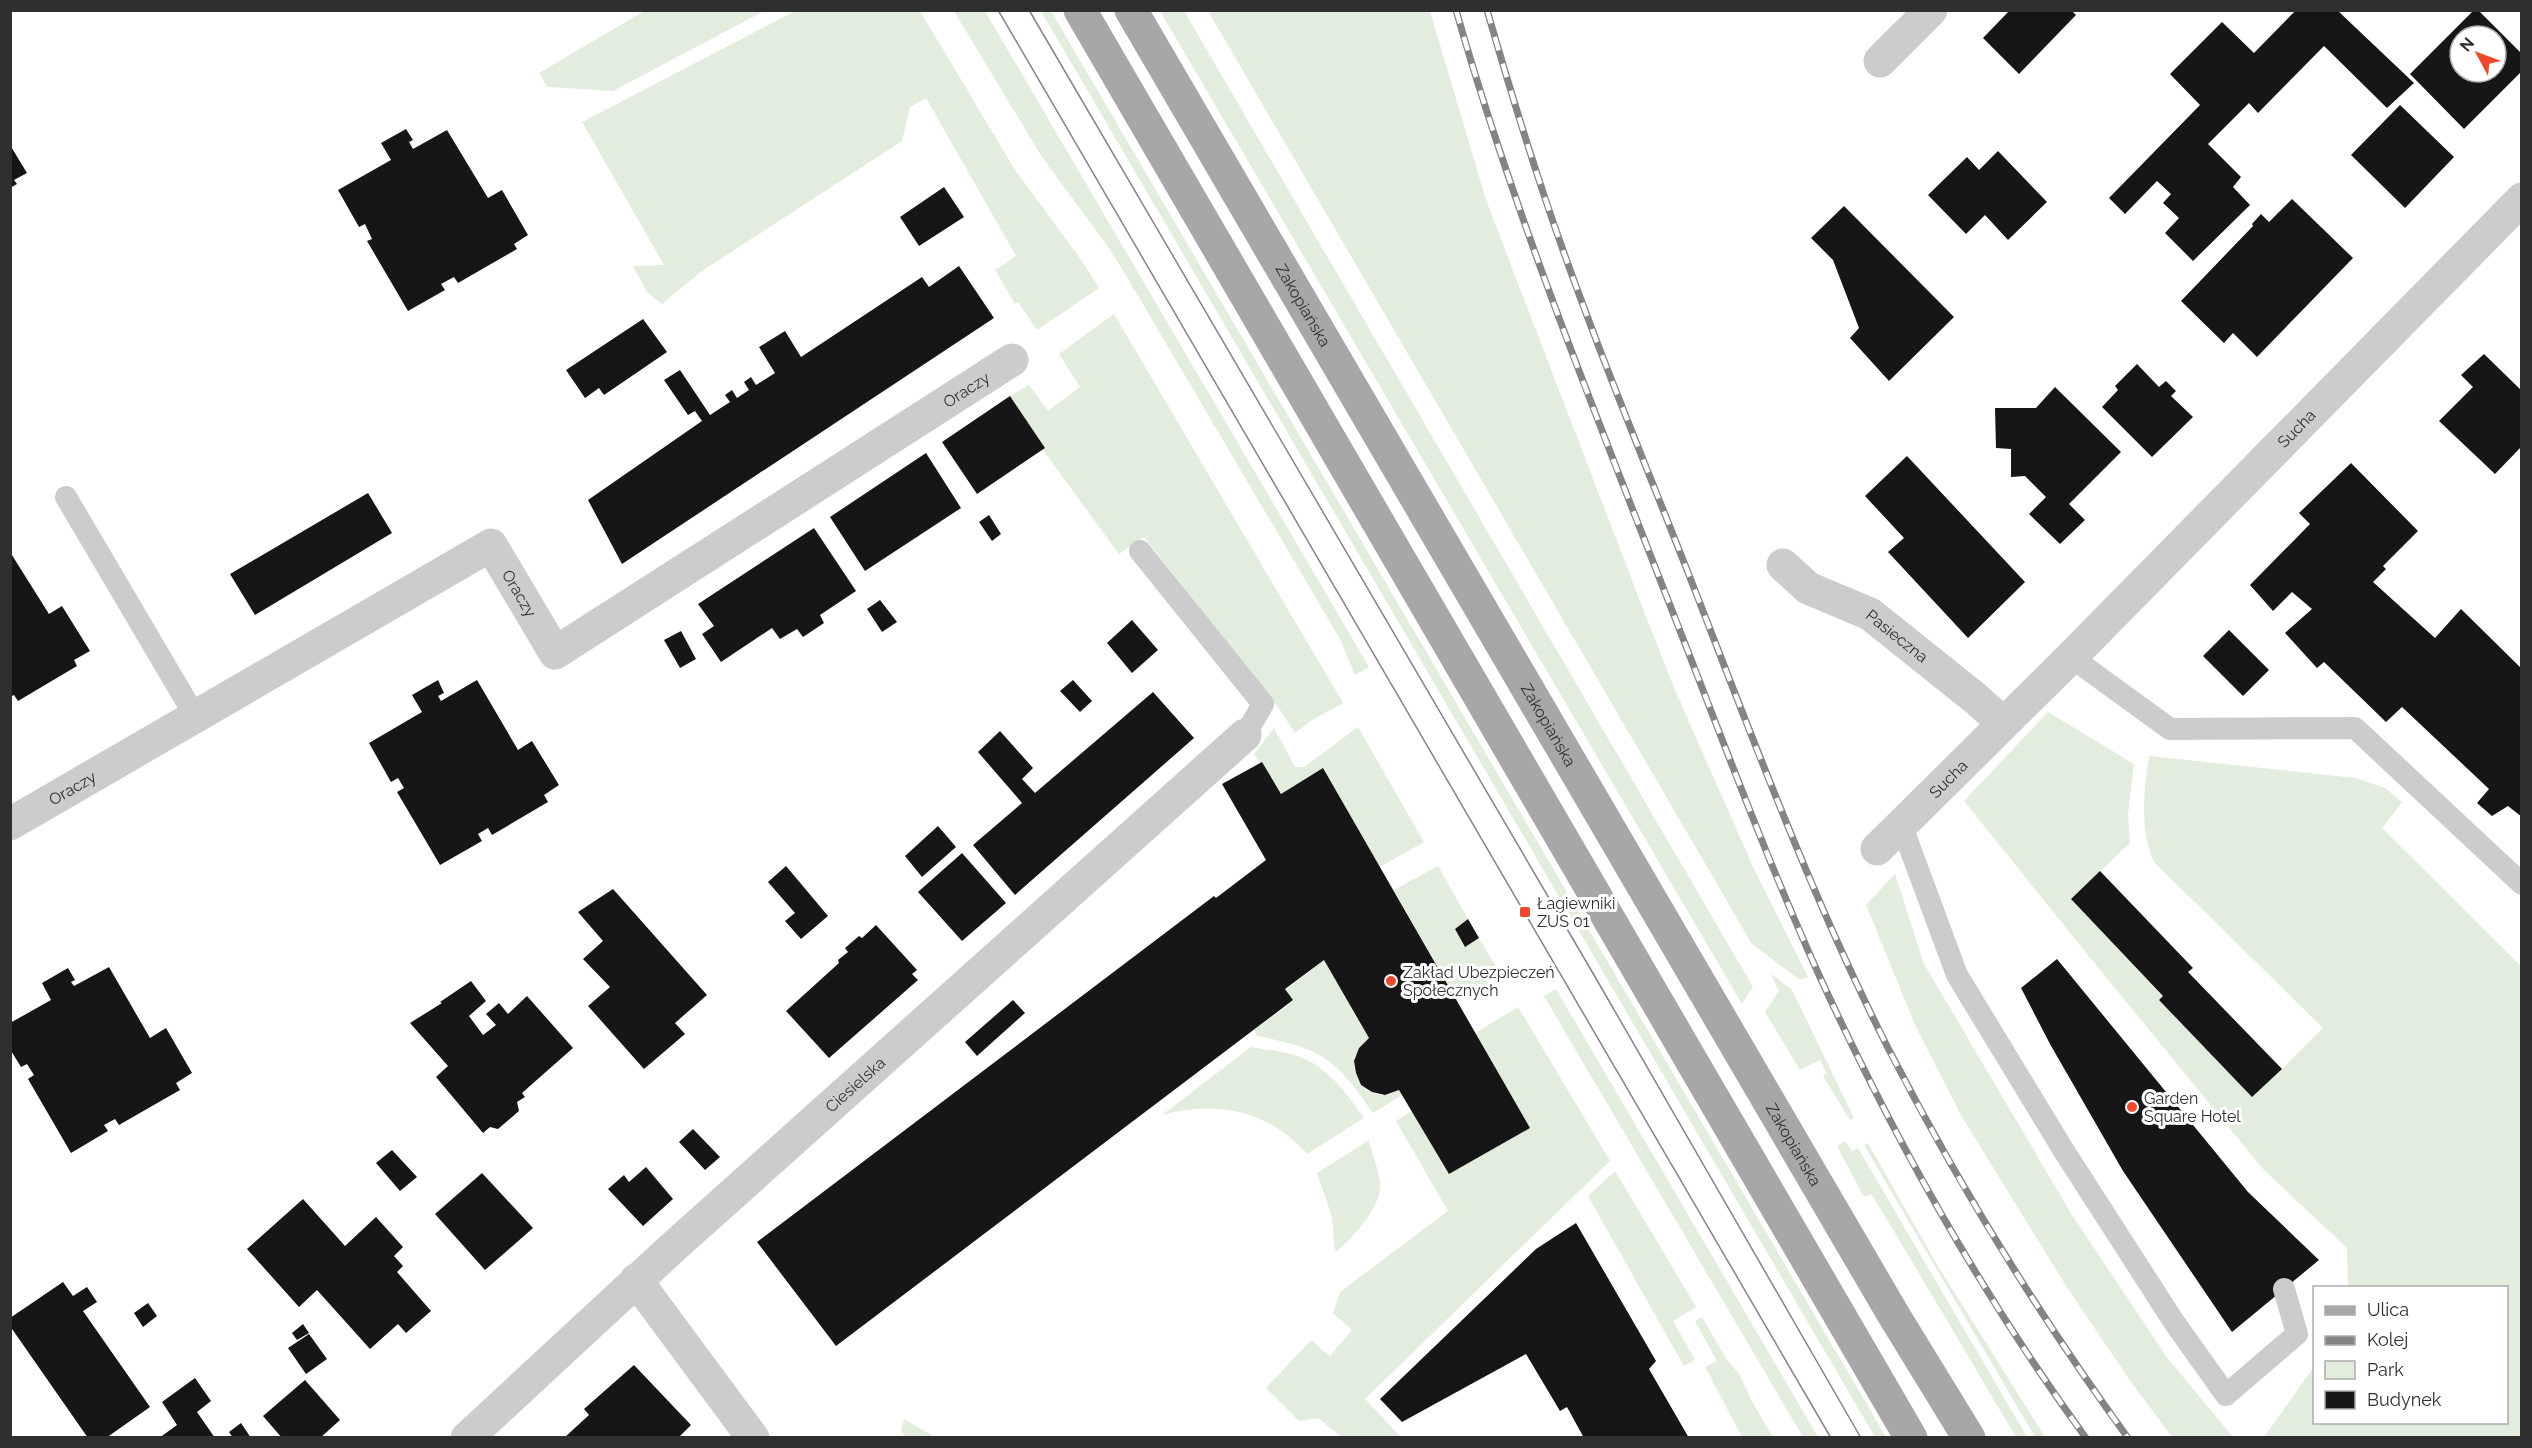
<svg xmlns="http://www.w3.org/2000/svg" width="2532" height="1448" font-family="Raleway,sans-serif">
  <rect width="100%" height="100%" fill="#fff"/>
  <g fill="#e2eddd">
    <polygon points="646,10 764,11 613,91 547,87 539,73"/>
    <polygon points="795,11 920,11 1015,170 1082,261 1099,288 1037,330 1018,302 1015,304 995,270 1016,256 926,98 910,107 902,141 702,271 662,304 647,292 633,266 664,265 582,122"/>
    <polygon points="954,11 985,11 1369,667 1355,675 1340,639 1124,272 1109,248 1042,157"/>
    <polygon points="1041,11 1051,11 1886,1437 1875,1437"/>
    <polygon points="1160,11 1184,11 1753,987 1742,1004"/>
    <polygon points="1208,11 1430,11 1486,200 1645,614 1675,690 1754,869 1808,977 1800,980 1752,944"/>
    <polygon points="1114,314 1343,703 1312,720 1295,733 1278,707 1144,537 1119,554 1043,450 1045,448 1010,396 1029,385 1048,411 1080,387 1059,354"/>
    <path d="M2048,712L2134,764L2128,814L2130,843L2071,899L2163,996L2282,1069L2323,1028L2154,862C2139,827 2144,792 2149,756L2356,778L2385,788L2402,802L2382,828L2521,966V1437H2264L2314,1367V1422H2506V1288L2348,1287L2347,1248L2263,1169L2083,949L1964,801Z"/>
    <polygon points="1358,727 1424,842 1380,867 1323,769 1281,794 1254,754 1274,728 1295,767 1304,767"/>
    <polygon points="1438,866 1468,919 1455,929 1464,946 1479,938 1502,977 1457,1001 1394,890"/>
    <polygon points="1895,874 1924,964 2072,1215 2166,1356 2233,1437 2172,1437 2131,1382 2068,1289 1962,1117 1916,1027 1866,905"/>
    <path d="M1324,960L1369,1038C1362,1045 1355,1051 1354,1061C1352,1078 1368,1097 1386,1095C1390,1094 1395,1092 1399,1090L1402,1095L1373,1113C1335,1058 1323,1049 1257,1036L1254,1030L1294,1001L1286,990Z"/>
    <polygon points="1771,974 1792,990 1854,1118 1850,1120 1823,1076 1827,1073 1820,1060 1800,1070 1765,1012 1779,991"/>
    <polygon points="1556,989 1818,1437 1803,1437 1544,996"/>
    <polygon points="1518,1007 1610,1161 1365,1399 1401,1437 1342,1437 1318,1418 1299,1421 1266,1388 1311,1340 1330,1356 1352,1330 1333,1313 1340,1292 1448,1211 1396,1121 1412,1111 1449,1174 1530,1128 1475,1033"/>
    <path d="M1251,1047C1266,1050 1283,1051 1297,1056C1328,1066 1346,1093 1364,1118L1307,1154C1269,1110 1215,1100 1162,1115Z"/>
    <path d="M1369,1140C1372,1154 1380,1172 1380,1187C1380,1208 1351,1241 1335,1252L1332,1217L1317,1173Z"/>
    <polygon points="1845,1141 1852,1151 1858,1148 2027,1437 2016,1437 1885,1216 1871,1194 1864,1197 1837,1146"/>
    <polygon points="1868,1143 1936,1263 2045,1437 2035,1437 1864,1145"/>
    <polygon points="1615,1171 1696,1307 1673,1321 1695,1360 1684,1366 1588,1196"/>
    <polygon points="1702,1317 1727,1360 1740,1375 1750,1398 1773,1437 1742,1437 1705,1367 1717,1361 1695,1321"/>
    <polygon points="904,1419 935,1437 904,1437 901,1430"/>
  </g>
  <g fill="#161616" fill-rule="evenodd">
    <polygon points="2010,10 2071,10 2076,15 2019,74 1983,38"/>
    <polygon points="2296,10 2337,10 2414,83 2387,108 2324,46 2258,113 2249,103 2208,144 2241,177 2233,187 2250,205 2193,261 2165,233 2179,218 2163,203 2171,194 2157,181 2125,214 2109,198 2200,105 2170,74 2222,22 2254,53"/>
    <path d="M2474,10H2478L2522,54V71L2464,129L2410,74ZM2460,36H2496V72H2460Z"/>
    <polygon points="2400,105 2454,157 2405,208 2351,155"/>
    <polygon points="406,129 413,140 409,142 413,149 447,130 488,198 502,190 528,235 514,244 517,249 458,283 454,277 441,284 445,290 408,311 367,241 372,239 365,224 359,227 338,190 391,160 381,143"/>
    <polygon points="10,145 27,173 14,180 17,184 10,188"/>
    <polygon points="1998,151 2047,202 2008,240 1985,215 1966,234 1928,195 1967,157 1979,170"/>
    <polygon points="944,187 964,217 919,246 900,217"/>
    <polygon points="2292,199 2353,258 2257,357 2233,333 2224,343 2181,301 2253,226 2252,224 2261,214 2269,222"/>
    <polygon points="1844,206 1954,317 1889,381 1850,338 1859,328 1833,260 1811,238"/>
    <polygon points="959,266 994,318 622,564 588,500 702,421 695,411 688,415 664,380 680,370 710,415 730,402 725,395 732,390 737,398 749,390 744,382 751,377 756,385 775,373 759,347 785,331 801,357 922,277 929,287"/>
    <polygon points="643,319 667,352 604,395 599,388 585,398 566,370"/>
    <polygon points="2484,354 2522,391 2522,446 2495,474 2439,421 2473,387 2461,375"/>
    <polygon points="2137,364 2159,387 2166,381 2176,391 2171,396 2193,417 2152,457 2102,407 2118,390 2115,386"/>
    <polygon points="2055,387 2121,452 2069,504 2085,520 2060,544 2029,514 2046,497 2025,476 2011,477 2011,449 1996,448 1995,408 2036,408"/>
    <polygon points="1010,396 1045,448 977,494 942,442"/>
    <polygon points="926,453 961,508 865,571 830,517"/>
    <polygon points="1907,456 2025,582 1968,638 1888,552 1904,538 1865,496"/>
    <polygon points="2351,463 2418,531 2383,566 2386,569 2373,582 2435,638 2461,609 2522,669 2522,817 2508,806 2492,816 2477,803 2489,789 2402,707 2386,722 2324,662 2317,668 2285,633 2312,609 2292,592 2273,611 2250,585 2310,524 2299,513"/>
    <polygon points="368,493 392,533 255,615 230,574"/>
    <polygon points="989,515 1001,534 992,541 979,522"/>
    <polygon points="814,528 856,591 820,615 824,623 803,637 797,629 780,639 772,628 721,662 702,634 714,626 698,604"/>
    <polygon points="10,552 49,614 62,606 90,651 74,660 77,666 18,701 14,695 10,697"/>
    <polygon points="880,600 897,622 882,632 867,609"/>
    <polygon points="1132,620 1158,650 1132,673 1107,643"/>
    <polygon points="2229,630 2269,670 2243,696 2203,656"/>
    <polygon points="681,631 696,659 680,668 664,640"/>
    <polygon points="438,680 444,693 438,696 441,701 477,680 518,750 532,741 559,785 544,795 548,802 492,835 488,828 478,834 482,841 440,865 397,792 404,788 398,778 391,782 369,743 422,712 412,695"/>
    <polygon points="1073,680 1092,701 1080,712 1060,691"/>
    <polygon points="1153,692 1194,738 1015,895 973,845 1022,803 978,752 1000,731 1033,768 1022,779 1035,793"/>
    <polygon points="1262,762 1281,794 1323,768 1530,1128 1449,1174 1399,1090 1385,1095 1372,1092 1361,1085 1356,1073 1354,1061 1359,1048 1369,1038 1324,960 1285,989 1293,1000 836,1346 757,1242 1214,896 1216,898 1266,860 1222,784"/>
    <polygon points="938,826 956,847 922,877 905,856"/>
    <polygon points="962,853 1006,903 962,941 918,892"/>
    <polygon points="786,866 828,916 801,939 785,921 795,913 768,882"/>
    <polygon points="2100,871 2193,968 2188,972 2282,1069 2252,1097 2159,1000 2163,996 2071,899"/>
    <polygon points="613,889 707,995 675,1023 685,1034 644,1069 588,1006 610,987 583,959 603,941 578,912"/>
    <polygon points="1468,919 1479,938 1465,947 1455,929"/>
    <polygon points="876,925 917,970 912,974 918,980 829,1058 786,1011 839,963 838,960 848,952 845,948 859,936 862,938"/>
    <polygon points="2057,959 2248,1192 2319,1260 2232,1332 2123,1171 2050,1044 2021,988"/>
    <polygon points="109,967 150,1038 166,1028 192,1073 176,1083 180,1090 119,1125 115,1119 104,1125 108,1131 71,1153 28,1079 34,1075 27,1064 21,1067 10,1049 10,1023 51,1000 42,983 68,968 75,980 71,982 74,986"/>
    <polygon points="471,981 486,1001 469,1016 483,1035 496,1025 486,1014 499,1003 508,1014 527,996 573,1048 522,1093 525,1097 517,1102 519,1111 498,1129 490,1127 483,1133 436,1077 448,1066 410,1023 442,1003 440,1002"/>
    <polygon points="1013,1000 1025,1013 977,1056 965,1042"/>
    <polygon points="693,1129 720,1157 705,1170 679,1142"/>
    <polygon points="392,1150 417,1177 400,1191 376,1163"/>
    <polygon points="646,1167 673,1199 643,1226 608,1189 624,1175 629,1182"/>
    <polygon points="482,1173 533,1228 485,1270 435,1214"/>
    <polygon points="303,1199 345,1246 376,1217 403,1247 394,1256 403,1266 397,1272 431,1311 406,1333 398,1324 370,1349 317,1290 299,1307 247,1249"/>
    <polygon points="1576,1223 1656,1361 1649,1369 1689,1438 1584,1438 1567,1407 1560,1411 1526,1354 1402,1422 1380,1399 1536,1249"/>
    <polygon points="63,1282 73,1296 87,1287 97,1302 83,1311 150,1407 106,1438 88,1438 10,1326 10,1318"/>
    <polygon points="148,1303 157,1316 143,1327 134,1313"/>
    <polygon points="303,1324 309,1333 297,1340 292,1333"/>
    <polygon points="309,1334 327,1359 306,1374 288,1348"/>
    <polygon points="634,1365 691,1425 678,1438 564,1438 589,1415 584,1409"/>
    <polygon points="195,1378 211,1401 197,1412 215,1438 159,1438 177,1425 162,1402"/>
    <polygon points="305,1380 340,1420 320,1438 282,1438 263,1416"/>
    <polygon points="241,1423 251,1438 233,1438 229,1432"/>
  </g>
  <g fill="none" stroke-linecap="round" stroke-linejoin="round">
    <g stroke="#ccc" stroke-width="22">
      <polyline points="66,497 195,716"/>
      <polyline points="1140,551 1263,704 1245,735"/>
      <polyline points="2071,657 2170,729 2355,728 2522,884"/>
      <polyline points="1901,824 1957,975 2064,1151 2174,1322 2226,1395 2297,1334 2284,1289"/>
    </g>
    <g stroke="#ccc" stroke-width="33">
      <polyline points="1880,61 1931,10"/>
      <path id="s1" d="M1783,565L1808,588L1870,614L1975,698L2003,723"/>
      <path id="s2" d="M10,824L491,545L555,653L1012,360"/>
      <path id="s3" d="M1877,849L2071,657L2522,199"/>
      <polyline points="636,1280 753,1438"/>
      <path id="s4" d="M467,1438L670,1250L1245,735"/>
    </g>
    <g stroke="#a7a7a7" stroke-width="33">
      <polyline points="1080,10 1911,1438"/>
      <path id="s5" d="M1131,10L1893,1314L1969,1438"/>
    </g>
    <g stroke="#848484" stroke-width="1.5">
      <polyline points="998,10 1831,1438"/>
      <polyline points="1029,10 1594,975 1861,1438"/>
    </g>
    <g stroke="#848484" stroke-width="7">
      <g id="rail">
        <path d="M1456,10C1513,210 1591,402 1666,595C1716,722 1763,851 1819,975C1893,1137 1981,1294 2086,1438"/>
        <path d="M1487,10C1506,76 1526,142 1548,207C1590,331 1641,453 1689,575C1751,734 1811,896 1888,1048C1958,1184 2038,1314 2128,1438"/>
      </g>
    </g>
    <use href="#rail" stroke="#fff" stroke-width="4.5" stroke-dasharray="14" stroke-linecap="butt"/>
  </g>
  <g fill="#eb4b2c" stroke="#fff" stroke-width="2">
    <rect x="1519" y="906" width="12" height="12" rx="3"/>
    <circle cx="1391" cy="981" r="6"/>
    <circle cx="2132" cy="1107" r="6"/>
  </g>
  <g text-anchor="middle" stroke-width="6" stroke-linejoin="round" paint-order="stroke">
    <g font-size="16" fill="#2f2f2f" stroke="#fff">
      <text dy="6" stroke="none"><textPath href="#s5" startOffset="342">Zakopiańska</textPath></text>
      <text dy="6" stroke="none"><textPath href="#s2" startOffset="1170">Oraczy</textPath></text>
      <text dy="6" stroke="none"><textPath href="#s3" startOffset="594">Sucha</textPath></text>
      <text dy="6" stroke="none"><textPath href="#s2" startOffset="612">Oraczy</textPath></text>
      <text dy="6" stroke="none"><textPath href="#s1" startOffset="136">Pasieczna</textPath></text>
      <text dy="6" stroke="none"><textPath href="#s5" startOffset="828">Zakopiańska</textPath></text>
      <text dy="6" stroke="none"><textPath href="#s3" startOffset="100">Sucha</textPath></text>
      <text dy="6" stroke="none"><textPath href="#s2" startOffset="72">Oraczy</textPath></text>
      <text dy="6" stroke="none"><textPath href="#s4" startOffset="525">Ciesielska</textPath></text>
      <text dy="6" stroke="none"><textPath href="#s5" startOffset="1314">Zakopiańska</textPath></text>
    </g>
    <g font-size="16" fill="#2f2f2f" stroke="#fff" text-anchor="start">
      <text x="1537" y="909">Łagiewniki<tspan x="1537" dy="18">ZUS 01</tspan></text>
      <text x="1403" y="978">Zakład Ubezpieczeń<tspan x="1403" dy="18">Społecznych</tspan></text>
      <text x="2144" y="1104">Garden<tspan x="2144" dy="18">Square Hotel</tspan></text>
    </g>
  </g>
  <rect width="2532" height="1448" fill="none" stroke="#2f2f2f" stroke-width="24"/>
  <rect x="2313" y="1286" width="195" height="138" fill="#ffffff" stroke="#acacac" stroke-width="1.5"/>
  <rect x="2325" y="1306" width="30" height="9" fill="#a7a7a7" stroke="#acacac" stroke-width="1.5"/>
  <text x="2367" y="1316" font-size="18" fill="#2f2f2f">Ulica</text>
  <rect x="2325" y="1336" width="30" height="9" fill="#848484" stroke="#acacac" stroke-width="1.5"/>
  <text x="2367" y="1346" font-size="18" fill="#2f2f2f">Kolej</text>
  <rect x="2325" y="1361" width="30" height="18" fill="#e2eddd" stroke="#acacac" stroke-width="1.5"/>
  <text x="2367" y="1376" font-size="18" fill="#2f2f2f">Park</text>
  <rect x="2325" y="1391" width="30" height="18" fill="#161616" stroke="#acacac" stroke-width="1.5"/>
  <text x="2367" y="1406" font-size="18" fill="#2f2f2f">Budynek</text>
  <g transform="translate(2478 54) rotate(311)"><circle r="28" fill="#ffffff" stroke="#acacac" stroke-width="1.5"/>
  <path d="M0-4.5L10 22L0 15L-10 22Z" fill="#eb4b2c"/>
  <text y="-9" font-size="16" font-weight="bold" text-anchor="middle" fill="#2f2f2f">N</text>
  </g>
</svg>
